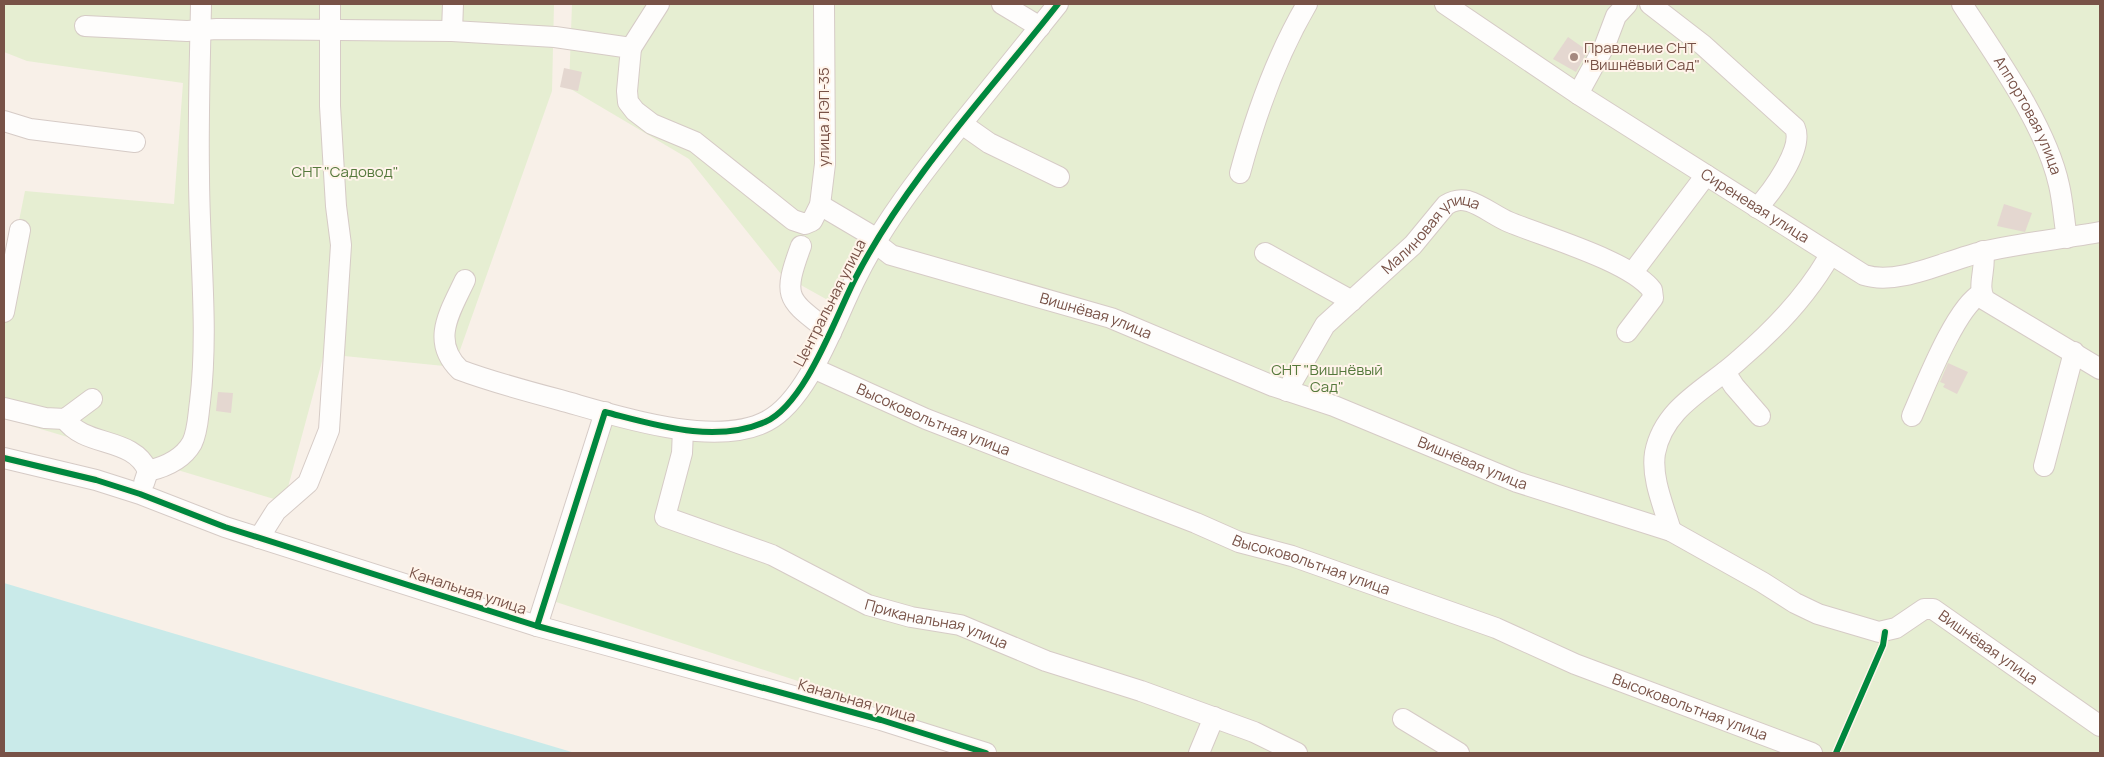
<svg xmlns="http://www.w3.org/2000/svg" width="2104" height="757" font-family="Manrope,sans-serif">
  <rect width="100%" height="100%" fill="#f8f0e8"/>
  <g fill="#e6eed2">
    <polygon points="4,4 554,4 552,91 454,367 324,354 284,502 4,418 4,295 25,191 174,204 183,83 27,61 4,52"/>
    <polygon points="572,4 2100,4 2100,753 1000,753 893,712 553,601 597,449 619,412 713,431 772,423 823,370 851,313 781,274 689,159 569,88"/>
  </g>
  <polygon fill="#c9eae9" points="4,583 575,753 4,753"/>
  <g fill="#e4d7d0">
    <polygon points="1568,37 1588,51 1576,72 1553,59"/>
    <polygon points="564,68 582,72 578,91 560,87"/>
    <polygon points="2004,204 2032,213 2025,232 1997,226"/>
    <polygon points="1948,363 1968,372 1957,394 1943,387 1945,384 1940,382"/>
    <polygon points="218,392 233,393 231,413 216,411"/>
  </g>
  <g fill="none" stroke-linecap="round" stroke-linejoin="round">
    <g stroke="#d6cbc6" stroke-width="22">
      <g id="minor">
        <polyline points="1002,4 1040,27"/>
        <path id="s1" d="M1445,4L1578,94L1864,275C1899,286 1947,260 1982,252C2021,243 2061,239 2100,232"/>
        <path d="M1650,4L1703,45L1795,128C1804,149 1771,193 1757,208"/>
        <path id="s2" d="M1962,4C1995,55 2046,125 2059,185C2063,202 2064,221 2067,238"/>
        <polyline points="85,26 187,31 217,29 452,31 555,37 631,48 627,91 628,102 635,111 652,124 695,142 793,220 805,224 812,221 820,205 825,164 824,4"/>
        <polyline points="452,31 453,4"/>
        <polyline points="631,48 659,4"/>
        <polyline points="1578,94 1605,45 1616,16 1627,4"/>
        <polyline points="4,121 30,129 135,142"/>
        <polyline points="962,124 989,143 1059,177"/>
        <path d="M1240,173C1256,113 1276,57 1307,4"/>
        <path id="s3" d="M820,205L869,234L882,248L891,255L1111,318L1273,386L1334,406L1517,482L1671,531L1762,582L1795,603L1818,614L1879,632L1896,628L1924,609H1933L2100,726"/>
        <path d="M801,246C781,300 788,299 831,333"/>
        <path d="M1983,251C1987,268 1976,286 1985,300L2100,369"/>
        <polyline points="1265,253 1352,301"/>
        <polyline points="1633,272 1706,175"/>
        <path d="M465,280C450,312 430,341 460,370C492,382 526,391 560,400C614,415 714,449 767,421C809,399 835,319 856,278C883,223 921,175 959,127C992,86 1025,45 1058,4"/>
        <polyline points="4,312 20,230"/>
        <path id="s4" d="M813,368L926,419L1196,523L1239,542L1292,556L1496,628L1575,664L1812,753"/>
        <polyline points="1725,372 1734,386 1760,416"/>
        <path id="s5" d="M1287,391L1325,325L1413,245L1446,205C1454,200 1460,199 1468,201C1482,205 1495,216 1509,222C1545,237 1630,261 1652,290L1653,298L1627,332"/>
        <polyline points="4,408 45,418 65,419 92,399"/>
        <path d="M1912,416C1924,389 1956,306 1981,294"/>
        <path d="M65,419C85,448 133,436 148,471L144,483"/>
        <path id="s6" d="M683,430L682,453L665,517L772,555L868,605L911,617L960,625L1046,661L1141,691L1254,732L1297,753"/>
        <polyline points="4,458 96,480 140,494 225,527 537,626 881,720 986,753"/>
        <polyline points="2044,466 2074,352"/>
        <path d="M148,471C165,467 183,459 192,443C198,431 198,416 200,402C209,328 199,249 199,175C198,118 200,61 201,4"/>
        <path d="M1671,531C1664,507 1651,478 1655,453C1664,406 1709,388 1740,359C1774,330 1808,294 1830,255"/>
        <polyline points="259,538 276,511 308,483 329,430 341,245 336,206 330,106 330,4"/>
        <polyline points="537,626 605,412"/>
        <polyline points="1403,719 1459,753"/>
        <polyline points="1199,753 1214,717"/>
      </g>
    </g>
    <use href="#minor" stroke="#fefdfc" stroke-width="20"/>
    <g stroke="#fff4ea" stroke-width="9">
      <g id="cycleway">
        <polyline points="4,458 96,480 140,494 225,527 537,626 881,720 986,753"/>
        <path d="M537,626L605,412C656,425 714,444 765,422C806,404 836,315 856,277C908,177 989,92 1058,4"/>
        <polyline points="1836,753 1883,645 1885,632"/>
      </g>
    </g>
    <use href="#cycleway" stroke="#00873e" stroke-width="6"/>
  </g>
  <circle fill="#a5897f" stroke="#fff4ea" stroke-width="2" cx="1574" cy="57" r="5"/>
  <g text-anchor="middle" stroke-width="4" stroke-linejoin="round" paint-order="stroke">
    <g font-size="15" fill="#785247" stroke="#fff4ea" text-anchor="start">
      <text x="1584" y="53">Правление СНТ<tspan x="1584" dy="17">"Вишнёвый Сад"</tspan></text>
    </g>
    <g font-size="15" fill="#785247" stroke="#fff4ea">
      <text transform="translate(824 117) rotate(-90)" y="5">улица ЛЭП-35</text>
      <text dy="5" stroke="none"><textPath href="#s2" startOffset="130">Аппортовая улица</textPath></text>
      <text dy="5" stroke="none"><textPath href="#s1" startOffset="370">Сиреневая улица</textPath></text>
      <text dy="5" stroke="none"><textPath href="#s5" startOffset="219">Малиновая улица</textPath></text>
      <text transform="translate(830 303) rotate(-63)" y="5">Центральная улица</text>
      <text dy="5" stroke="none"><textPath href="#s3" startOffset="301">Вишнёвая улица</textPath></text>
      <text dy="5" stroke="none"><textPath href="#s4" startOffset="131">Высоковольтная улица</textPath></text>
      <text dy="5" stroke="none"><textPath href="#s3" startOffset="706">Вишнёвая улица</textPath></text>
      <text dy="5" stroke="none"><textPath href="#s4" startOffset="536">Высоковольтная улица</textPath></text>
      <text transform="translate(468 591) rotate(18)" y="5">Канальная улица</text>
      <text dy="5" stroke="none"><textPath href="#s6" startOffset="382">Приканальная улица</textPath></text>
      <text dy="5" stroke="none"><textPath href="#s3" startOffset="1276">Вишнёвая улица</textPath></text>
      <text transform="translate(857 701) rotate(16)" y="5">Канальная улица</text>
      <text dy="5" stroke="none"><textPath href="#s4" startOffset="941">Высоковольтная улица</textPath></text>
    </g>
    <g font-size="15" fill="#55793c" stroke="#fff4ea">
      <text x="345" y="177">СНТ "Садовод"</text>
      <text x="1327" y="375">СНТ "Вишнёвый<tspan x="1327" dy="17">Сад"</tspan></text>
    </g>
  </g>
  <rect width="2104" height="757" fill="none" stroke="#785247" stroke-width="10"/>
</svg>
